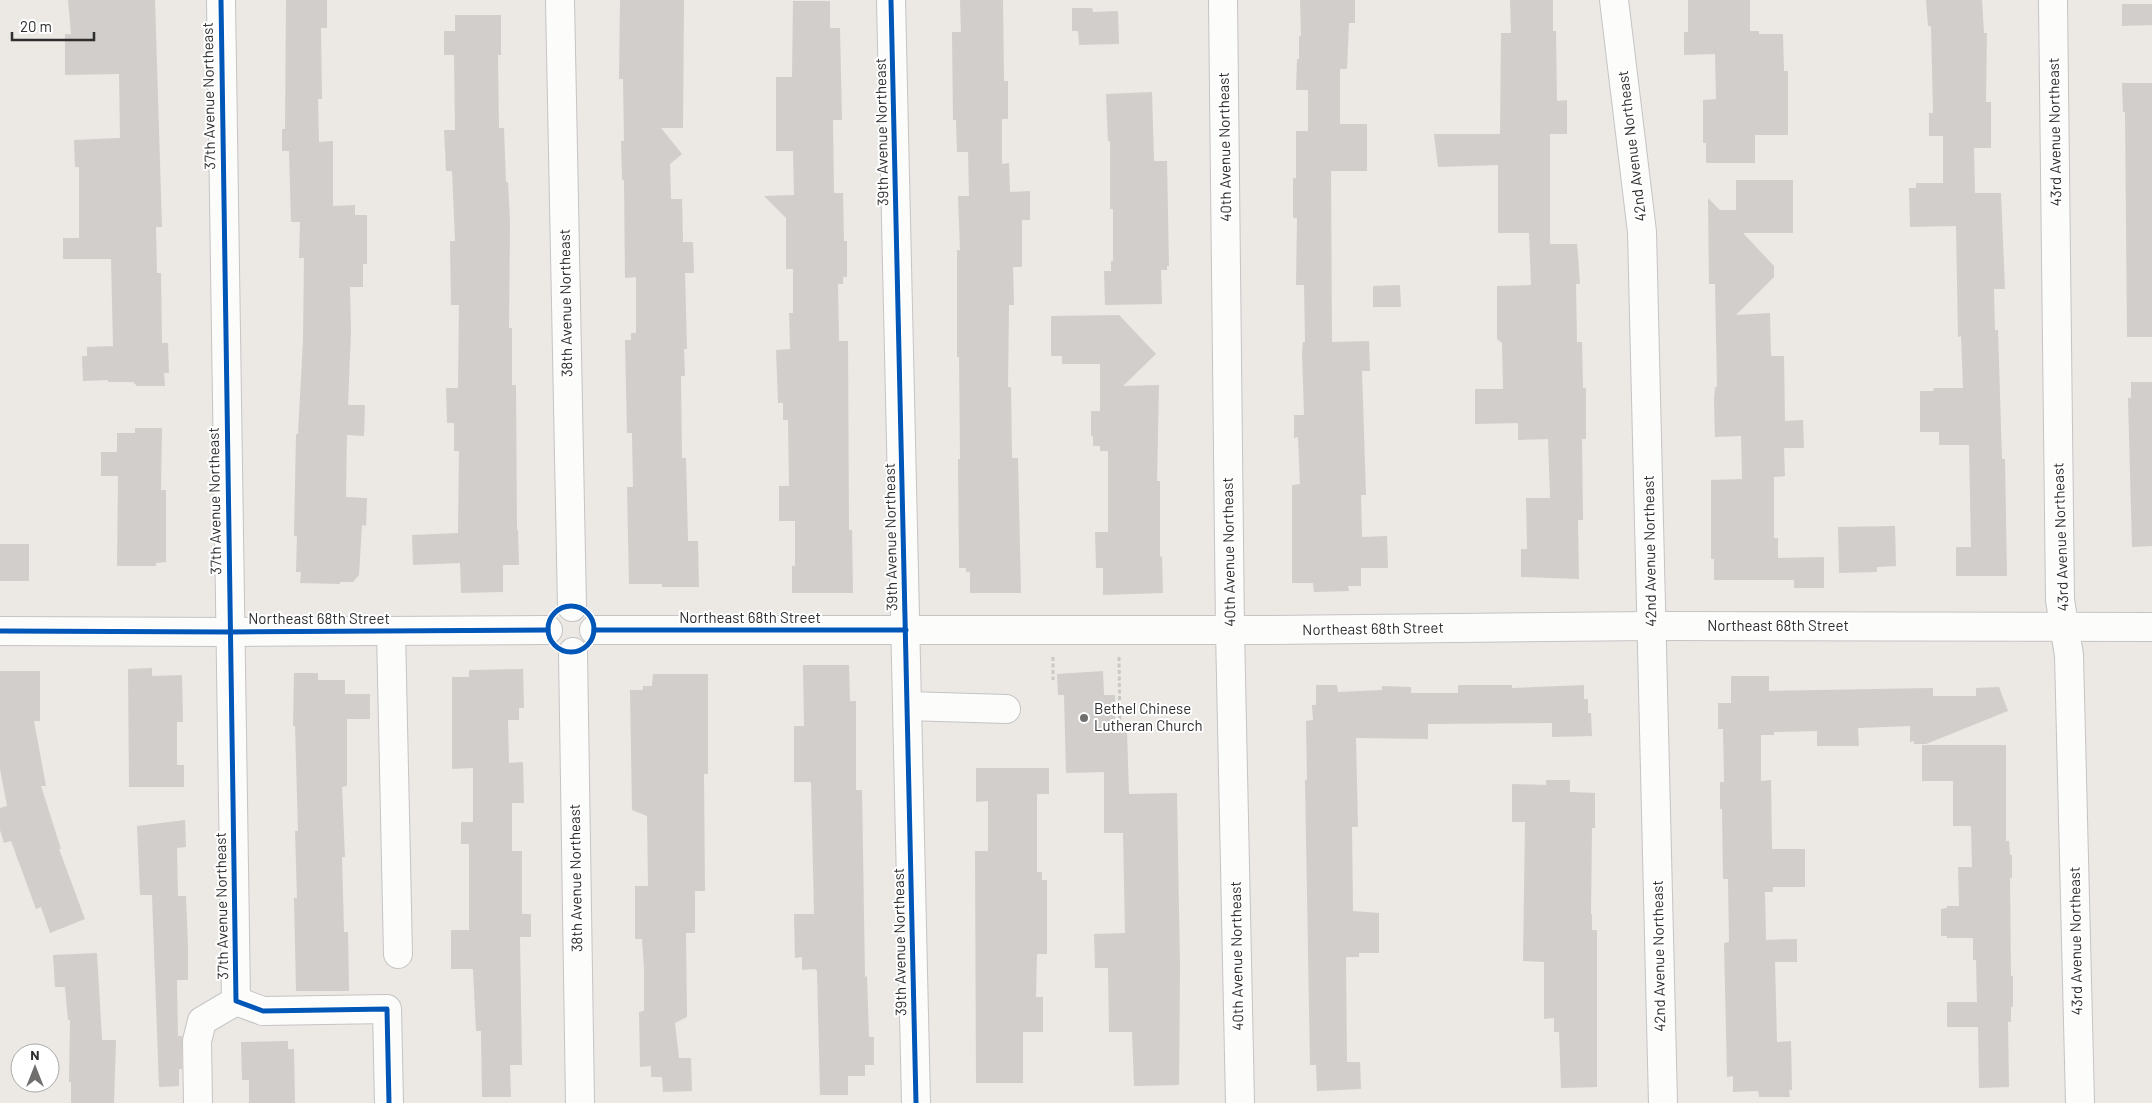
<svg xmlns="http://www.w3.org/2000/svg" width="2152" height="1103" font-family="Barlow,sans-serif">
  <rect width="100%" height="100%" fill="#ece8e4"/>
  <g fill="#d1cecb">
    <polygon points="68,0 155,0 162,227 156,227 157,273 161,273 162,343 168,343 169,373 164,373 165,386 137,386 133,382 108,382 108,380 83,381 82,356 87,356 87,347 113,346 111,259 63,259 63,238 79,238 79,167 75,167 74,140 120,138 119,74 65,75 65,34 71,34"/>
    <polygon points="286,0 327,0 327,28 321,28 322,99 318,99 319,142 333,141 333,206 355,205 355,215 367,215 367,264 363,264 363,287 350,287 351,331 348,405 365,405 364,436 347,435 346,497 367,498 366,526 362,525 359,575 353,582 340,582 340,584 300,583 301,572 296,572 297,536 294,536 296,434 298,434 303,340 304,258 299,258 300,222 291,222 289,151 282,151 282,129 285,129"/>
    <polygon points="620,0 684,0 683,128 661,128 682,154 670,164 671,199 682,199 683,239 683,242 693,242 694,273 685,273 687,349 684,349 685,376 681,376 682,458 686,458 688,541 698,541 699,587 662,587 662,584 629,584 627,487 633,487 632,433 627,433 625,340 631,340 631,333 636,333 636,277 625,278 624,180 622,180 621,141 624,141 623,79 619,79"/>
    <polygon points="960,0 1003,0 1004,81 1008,81 1008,119 1002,119 1002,164 1009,163 1010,192 1030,191 1030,220 1022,220 1022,267 1013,267 1014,305 1009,305 1008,387 1011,387 1012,458 1018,458 1021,593 970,593 970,572 966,572 966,568 959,568 958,459 960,459 959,357 957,357 957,250 960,250 958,196 969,196 968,152 957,152 956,120 953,120 952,32 961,32"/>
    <polygon points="1300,0 1355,0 1355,23 1349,23 1347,69 1340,69 1340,124 1367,124 1367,171 1331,171 1332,342 1369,341 1370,371 1362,371 1366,495 1361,495 1362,537 1387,536 1388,568 1361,568 1361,586 1348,586 1349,591 1314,592 1313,583 1292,583 1292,485 1300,484 1298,437 1294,438 1294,415 1304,415 1302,352 1303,342 1305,342 1304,285 1296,285 1297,218 1293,218 1293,178 1296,178 1296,131 1308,131 1308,90 1296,90 1297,59 1299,59 1299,36 1301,36"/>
    <polygon points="1510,0 1553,0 1553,31 1556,31 1557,101 1567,100 1567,134 1550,134 1550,244 1577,244 1578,255 1580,284 1576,284 1577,342 1582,342 1583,388 1586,388 1586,439 1582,439 1583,520 1578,520 1579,579 1521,577 1521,549 1527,549 1526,498 1550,498 1548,439 1518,440 1518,423 1475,424 1475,389 1503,389 1502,343 1497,339 1497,286 1531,285 1529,233 1498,233 1498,165 1438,167 1434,134 1500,134 1501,33 1511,33"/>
    <polygon points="1688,0 1750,0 1750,31 1759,31 1759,34 1783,34 1784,71 1788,71 1788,135 1755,135 1755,163 1706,163 1706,143 1703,143 1703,100 1716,99 1715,54 1684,55 1684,32 1688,32"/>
    <polygon points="1926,0 1982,0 1984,33 1987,33 1986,102 1991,102 1991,148 1974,148 1975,193 2001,193 2005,289 1994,289 1995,330 1998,330 2002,459 2005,459 2007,576 1956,576 1956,547 1971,547 1969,445 1939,445 1939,432 1920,432 1920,391 1933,391 1934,388 1963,388 1961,336 1958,337 1956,226 1910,227 1909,188 1916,188 1916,183 1943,183 1943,136 1929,136 1929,113 1933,113 1931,26 1928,26"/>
    <polygon points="793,1 830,1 830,28 840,28 842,120 833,120 834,193 843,193 844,241 847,241 847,277 843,277 843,284 838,284 839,341 848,341 849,530 852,530 853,593 792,593 792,566 795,566 795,521 779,521 779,486 789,486 788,420 783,420 783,403 778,403 776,350 790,349 789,313 793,313 793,269 786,269 786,218 764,196 794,195 793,151 776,151 776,77 792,77"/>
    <polygon points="2122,4 2152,4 2152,25 2122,26"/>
    <polygon points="1072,8 1092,8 1093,12 1118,11 1119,44 1079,45 1078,31 1072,31"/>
    <polygon points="455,15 501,15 501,55 498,55 499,128 504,128 506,182 508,182 510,223 509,328 512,328 512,385 516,385 517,530 518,530 519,565 503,565 503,592 461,593 460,563 413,565 412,535 458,533 459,451 454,451 454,423 447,423 446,388 458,388 459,305 451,305 450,241 455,241 452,171 446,171 444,130 455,130 454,55 444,55 444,31 455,31"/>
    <polygon points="2122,83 2152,83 2152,337 2127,337 2125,112 2123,112"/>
    <polygon points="1152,92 1154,161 1167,161 1169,266 1167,266 1167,270 1161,270 1162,304 1105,305 1104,271 1111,271 1111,261 1113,261 1113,209 1110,209 1110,141 1108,141 1106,94"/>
    <polygon points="1736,180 1793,180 1793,233 1743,233 1774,266 1774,277 1736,315 1770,313 1771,356 1784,356 1785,421 1803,420 1804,448 1784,448 1785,476 1774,477 1774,538 1778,538 1778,558 1824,557 1824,588 1794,588 1794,580 1714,580 1714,559 1711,559 1711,480 1742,479 1741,436 1715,437 1714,400 1715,387 1717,387 1715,284 1709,284 1708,198 1720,210 1736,210"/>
    <polygon points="1400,285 1401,307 1373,307 1373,286"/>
    <polygon points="1119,315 1156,354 1123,386 1159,385 1157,481 1160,481 1160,557 1162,556 1163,593 1103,595 1103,568 1096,568 1095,532 1108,532 1108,451 1100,451 1100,446 1093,446 1093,436 1091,436 1091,411 1100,411 1100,364 1062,364 1062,356 1051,356 1051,316"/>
    <polygon points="2131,382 2152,382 2152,546 2132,547 2128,398 2131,398"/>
    <polygon points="135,428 162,428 161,490 166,490 166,562 156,563 156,566 117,566 118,476 101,476 101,452 117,452 117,433 135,433"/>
    <polygon points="1895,526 1896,566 1877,567 1877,572 1839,573 1838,527"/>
    <rect x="0" y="544" width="29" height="37"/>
    <polygon points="803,665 849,665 850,701 856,701 856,790 862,790 865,977 867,976 869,1037 874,1037 874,1065 865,1065 865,1076 848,1076 848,1095 820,1095 817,971 815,969 802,970 802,957 795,958 794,914 814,914 811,782 794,782 794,726 804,726"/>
    <polygon points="152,668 152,676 182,675 183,722 177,722 177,765 184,765 184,787 129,787 128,669"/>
    <polygon points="523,669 524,708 519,708 519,720 508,720 509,763 523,762 524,803 512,803 512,851 522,851 522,914 531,914 531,937 520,937 522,1065 510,1065 511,1097 482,1097 481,1031 476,1031 473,969 451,969 451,930 469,930 469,844 461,844 461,822 473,822 473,768 452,769 452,677 469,677 469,670"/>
    <polygon points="0,671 40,671 40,721 34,721 46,786 41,786 61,849 59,849 85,919 50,933 41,907 36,909 11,841 4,843 0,830 0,808 7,806 0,769"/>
    <polygon points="1103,671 1104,695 1115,695 1115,731 1127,731 1129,794 1177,793 1180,969 1179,1085 1134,1086 1132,1032 1109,1032 1108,968 1095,968 1094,934 1125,933 1123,833 1104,833 1104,772 1066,773 1064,695 1058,695 1057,674"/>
    <polygon points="294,673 318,673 318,680 345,680 345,694 370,694 370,719 347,719 347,786 342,787 345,857 342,857 344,932 348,932 349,991 296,991 294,898 297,898 295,831 298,831 295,726 293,726"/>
    <polygon points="653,674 708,674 708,774 704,774 705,891 695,891 695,933 686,933 687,1017 675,1023 679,1058 691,1058 692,1091 663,1092 662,1077 651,1077 651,1066 640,1067 639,1012 644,1011 644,969 642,939 635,939 635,886 648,886 647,816 632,810 630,690 643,690 643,686 652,686"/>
    <polygon points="1731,676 1769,676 1769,691 1933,688 1933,696 1976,696 1976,688 1999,687 2008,711 1926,744 1914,744 1914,741 1910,742 1910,726 1858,728 1859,746 1817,746 1817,731 1774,732 1774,735 1761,735 1761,781 1771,780 1772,849 1805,849 1805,887 1773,887 1773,892 1765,892 1766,940 1797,939 1797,962 1775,962 1777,1042 1791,1041 1792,1090 1789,1090 1790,1097 1759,1097 1758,1091 1733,1092 1733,1076 1727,1077 1724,943 1729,942 1728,879 1723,879 1722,809 1720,809 1720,782 1724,782 1723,729 1718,729 1718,703 1731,703"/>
    <polygon points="1316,685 1337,685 1338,692 1382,690 1382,686 1411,687 1411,693 1458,693 1458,685 1512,685 1512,688 1584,685 1584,699 1588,699 1588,713 1591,713 1592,736 1552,737 1552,723 1428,724 1428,739 1356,738 1358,827 1352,827 1353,911 1379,913 1379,953 1359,953 1359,957 1346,957 1347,1062 1360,1062 1361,1089 1317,1091 1316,1065 1310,1065 1305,780 1307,780 1306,721 1313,720 1312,705 1316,705"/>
    <polygon points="1922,745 2006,745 2006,841 2009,841 2010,855 2012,855 2012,878 2010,878 2011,976 2013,976 2013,1007 2011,1007 2011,1022 2008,1022 2009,1087 1979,1088 1978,1027 1947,1027 1947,1002 1977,1002 1976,960 1973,960 1973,938 1947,938 1947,936 1941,936 1941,909 1947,908 1947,906 1959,906 1958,867 1972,867 1971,826 1953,826 1953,781 1922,781"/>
    <polygon points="976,768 1049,768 1049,794 1037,794 1037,872 1042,872 1042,880 1047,880 1047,954 1037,954 1036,997 1043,997 1043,1032 1023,1032 1023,1083 976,1083 975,851 988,851 988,801 976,802"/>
    <polygon points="1546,780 1570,780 1570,792 1595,793 1595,828 1592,828 1591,914 1592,914 1592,930 1597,930 1597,1087 1561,1088 1559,1032 1554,1032 1554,1018 1544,1019 1544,962 1523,961 1525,822 1512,822 1512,784 1546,785"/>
    <polygon points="185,820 186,847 177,848 178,896 186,896 188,947 188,980 177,980 178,1036 182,1036 182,1069 179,1069 179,1086 159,1087 152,895 140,895 137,826"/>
    <polygon points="97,953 102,1040 116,1040 114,1103 71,1103 71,1082 69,1082 70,1020 68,1020 65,987 55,987 53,955"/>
    <polygon points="288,1041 288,1049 294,1049 295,1103 249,1103 249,1080 242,1080 241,1042"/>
  </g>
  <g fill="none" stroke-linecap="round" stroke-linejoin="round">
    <g stroke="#c5c4c5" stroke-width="30">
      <g id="minor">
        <polyline points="221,0 236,1001"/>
        <polyline points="560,0 572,607"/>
        <polyline points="891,0 916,1103"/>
        <polyline points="1223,0 1230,630 1240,1103"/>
        <polyline points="1614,0 1642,232 1663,1103"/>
        <polyline points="2053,0 2060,600 2069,655 2080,1103"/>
        <polyline points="594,630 1267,630 1652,626 2152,627"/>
        <polyline points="0,631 230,632 548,630"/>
        <polyline points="391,631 398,954"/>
        <polyline points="573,652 580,1103"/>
        <polyline points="907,706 1006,709"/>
        <polyline points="236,1001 263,1011 387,1009 389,1103"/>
        <polyline points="198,1103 197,1041 202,1021 236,1001"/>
      </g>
    </g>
    <g stroke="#c9c9c8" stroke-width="3" stroke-dasharray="4 2.5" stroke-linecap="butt">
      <polyline points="1053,657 1053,680"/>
      <polyline points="1119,657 1120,731"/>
    </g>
    <use href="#minor" stroke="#fcfcfb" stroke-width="28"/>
    <g stroke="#fff" stroke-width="8">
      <g id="cycleway">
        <polyline points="221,0 236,1001 263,1011 387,1009 389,1103"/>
        <polyline points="891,0 916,1103"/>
        <circle cx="571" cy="629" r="23"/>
        <polyline points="594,630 906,630"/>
        <polyline points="0,631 230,632 548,630"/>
      </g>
    </g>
    <use href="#cycleway" stroke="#0057b8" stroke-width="5"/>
  </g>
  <circle fill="#706f6e" stroke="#fff" stroke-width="2" cx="1084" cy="718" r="5"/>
  <g text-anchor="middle" stroke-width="4" stroke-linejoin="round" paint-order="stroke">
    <g font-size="15" fill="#2e2e2e" stroke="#fff">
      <text transform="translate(209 96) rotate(-91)" y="5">37th Avenue Northeast</text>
      <text transform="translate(882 132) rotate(-91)" y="5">39th Avenue Northeast</text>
      <text transform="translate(2055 132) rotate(-91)" y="5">43rd Avenue Northeast</text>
      <text transform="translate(1632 146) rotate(-97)" y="5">42nd Avenue Northeast</text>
      <text transform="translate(1225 147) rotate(-91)" y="5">40th Avenue Northeast</text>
      <text transform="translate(566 303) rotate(-91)" y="5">38th Avenue Northeast</text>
      <text transform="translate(215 501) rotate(-91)" y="5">37th Avenue Northeast</text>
      <text transform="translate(891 537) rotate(-91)" y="5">39th Avenue Northeast</text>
      <text transform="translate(2061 537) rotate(-92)" y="5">43rd Avenue Northeast</text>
      <text transform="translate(1650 551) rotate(-91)" y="5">42nd Avenue Northeast</text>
      <text transform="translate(1229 552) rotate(-91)" y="5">40th Avenue Northeast</text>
      <text x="750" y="623">Northeast 68th Street</text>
      <text x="319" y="624">Northeast 68th Street</text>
      <text x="1778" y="631">Northeast 68th Street</text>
      <text transform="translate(1373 629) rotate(-1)" y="5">Northeast 68th Street</text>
      <text transform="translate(576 878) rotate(-91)" y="5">38th Avenue Northeast</text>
      <text transform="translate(222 906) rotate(-91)" y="5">37th Avenue Northeast</text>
      <text transform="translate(2076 941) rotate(-91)" y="5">43rd Avenue Northeast</text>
      <text transform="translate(900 942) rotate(-91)" y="5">39th Avenue Northeast</text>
      <text transform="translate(1237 956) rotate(-91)" y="5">40th Avenue Northeast</text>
      <text transform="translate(1659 956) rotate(-91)" y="5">42nd Avenue Northeast</text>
    </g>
    <g font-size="15" fill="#2e2e2e" stroke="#fff" text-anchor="start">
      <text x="1094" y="714">Bethel Chinese<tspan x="1094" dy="17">Lutheran Church</tspan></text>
    </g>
  </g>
  <g transform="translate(35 1068)"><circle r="24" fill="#ffffff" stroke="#ababab"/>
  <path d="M0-4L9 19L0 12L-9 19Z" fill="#706f6e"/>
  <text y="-8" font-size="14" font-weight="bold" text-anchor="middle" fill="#2e2e2e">N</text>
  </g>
  <path d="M12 32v8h82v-8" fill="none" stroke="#2e2e2e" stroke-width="2.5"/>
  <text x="20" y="32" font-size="15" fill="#2e2e2e" stroke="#ffffff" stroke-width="4" paint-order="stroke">20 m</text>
</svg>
